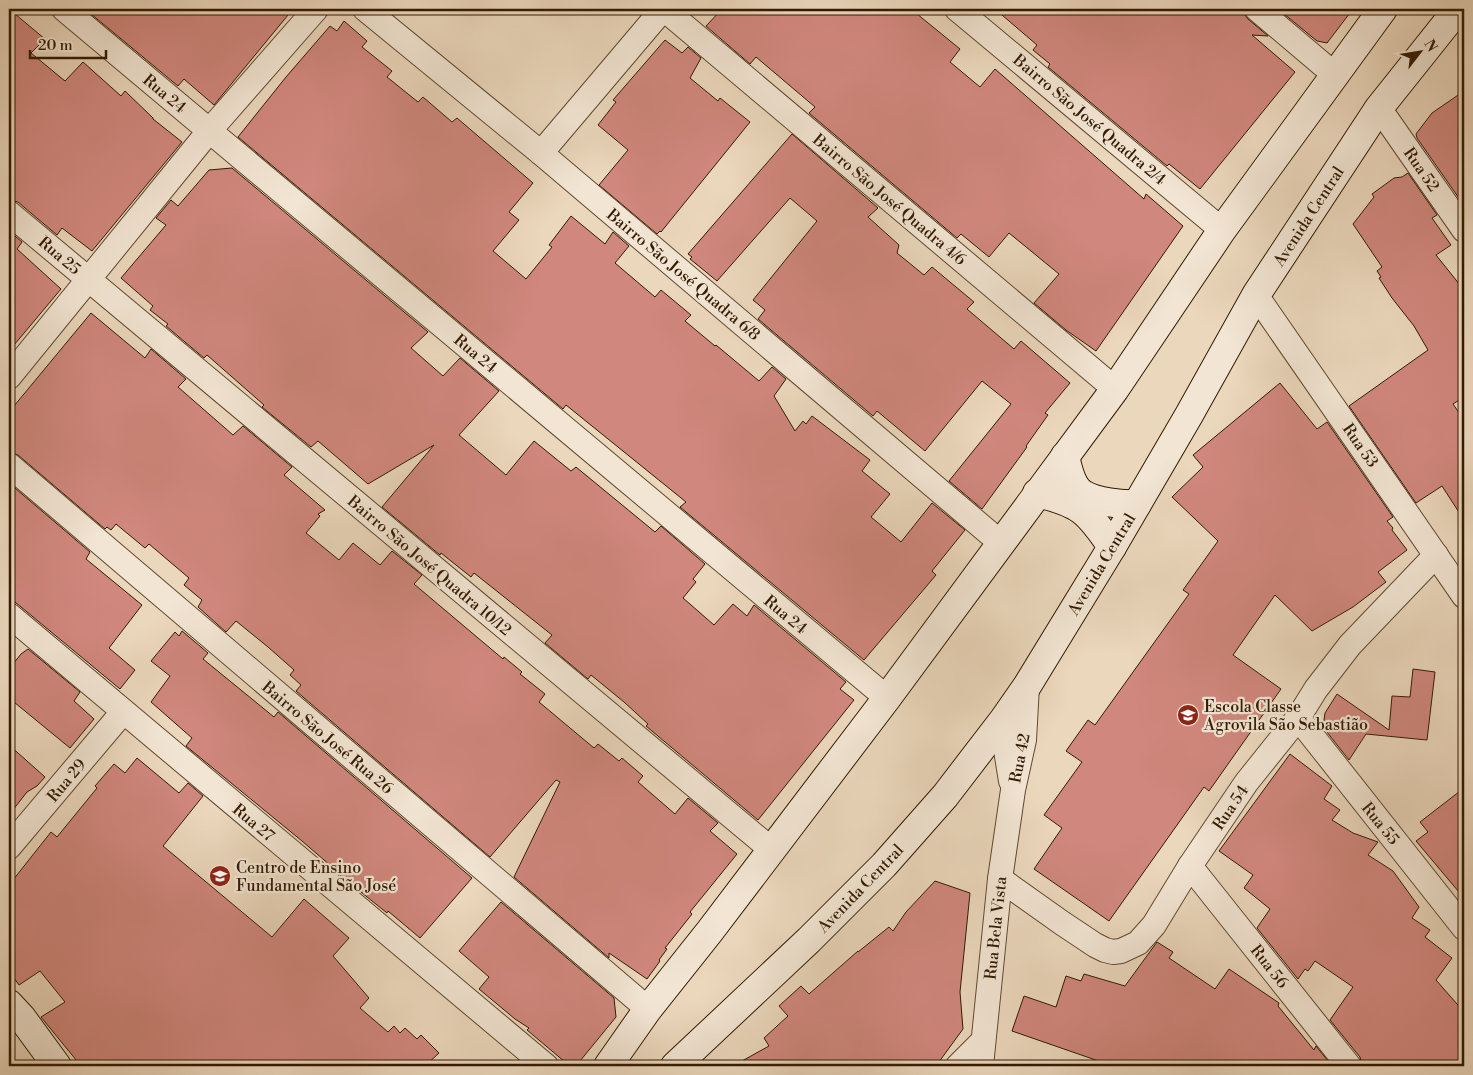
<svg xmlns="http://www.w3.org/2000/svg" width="1473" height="1075" font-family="'Libre Bodoni',serif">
  <rect width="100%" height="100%" fill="#ebd7bc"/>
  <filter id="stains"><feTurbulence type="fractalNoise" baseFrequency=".004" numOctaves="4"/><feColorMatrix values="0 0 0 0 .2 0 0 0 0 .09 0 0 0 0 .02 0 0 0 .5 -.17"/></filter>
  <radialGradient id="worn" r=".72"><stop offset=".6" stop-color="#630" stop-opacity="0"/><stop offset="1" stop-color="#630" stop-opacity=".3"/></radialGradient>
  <g fill="#d0877d" stroke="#321a03">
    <polygon points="9,9 45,39 31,53 65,81 83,62 121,96 125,91 153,118 153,119 182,142 92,251 62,228 57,235 18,202 9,200"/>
    <polygon points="85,9 293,9 214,105 184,79 178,86"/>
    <polygon points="722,9 911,9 960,49 950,62 980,87 995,69 1144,199 1146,194 1183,226 1096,351 1066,330 1034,303 1059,274 1009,233 989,257 961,234 957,238 809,113 815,107 756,57 750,64 706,26"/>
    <polygon points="995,9 1244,9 1244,14 1248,19 1268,36 1252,35 1295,72 1200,189 1169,164 1167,166 1048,67 1050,64 1033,50 1037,45"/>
    <polygon points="1278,9 1353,9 1327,43 1317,41"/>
    <polygon points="344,21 367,41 362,47 392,71 387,77 418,102 423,97 452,122 457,118 533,183 509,212 519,220 493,251 526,279 552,247 549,245 571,216 605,244 613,232 629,246 615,263 655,297 661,290 691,315 685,321 715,346 716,345 759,381 772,367 786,379 774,396 795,431 803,421 806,424 812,416 870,460 862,471 890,494 871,517 901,542 932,503 965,530 932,571 936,575 864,660 680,507 686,502 566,405 563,409 238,137 286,77 330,26 337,31"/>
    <polygon points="665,40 682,53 688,47 701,58 690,78 718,101 720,98 750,122 661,232 660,231 657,234 599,185 628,150 598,125 616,102 613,100"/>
    <polygon points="1464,91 1464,199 1461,201 1417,138 1416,134 1432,113"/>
    <polygon points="792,134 878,208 868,217 899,245 897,253 924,275 932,267 974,302 967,309 1014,349 1021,341 1070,383 1045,413 1048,415 1026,446 1027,447 982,509 949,481 1011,404 982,381 925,451 877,411 873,416 758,319 765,310 753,300 817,221 790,198 717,281 690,259 692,257 688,254"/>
    <polygon points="232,168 428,332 411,348 443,376 460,358 499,391 459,435 506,475 534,441 571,471 576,467 655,532 661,526 705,564 693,579 696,582 683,598 714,625 733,604 747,616 754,605 846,682 840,689 854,700 758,820 646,726 648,724 624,702 591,675 588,679 545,643 552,635 474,573 471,577 441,553 440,555 382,507 434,445 368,484 318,441 311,447 262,407 264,405 207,355 204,358 166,326 168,324 150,310 153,306 121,278 166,225 156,218 171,200 178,206 209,170"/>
    <polygon points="1408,173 1437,215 1432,218 1451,245 1436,255 1464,290 1464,397 1453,404 1464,420 1464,520 1442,486 1416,503 1349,406 1428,350 1414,326 1392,298 1379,278 1381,277 1377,271 1382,267 1353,224 1374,197 1372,194 1394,178 1402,177"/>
    <polygon points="9,231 22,242 17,249 61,289 9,351"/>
    <polygon points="91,313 145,358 151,349 186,379 178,387 233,435 243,426 292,467 284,475 325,510 318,514 320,516 306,533 339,560 353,543 380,565 392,551 422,575 414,584 503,659 504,657 522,672 520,674 545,694 539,702 594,748 598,744 619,761 622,758 643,776 638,782 675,814 688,798 718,823 710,831 737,854 690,912 692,914 665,948 667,949 659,960 660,961 647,979 609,953 609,958 514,877 560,782 556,780 490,857 296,691 301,685 290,675 294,670 268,647 236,621 226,632 198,607 202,600 184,585 189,578 149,544 145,548 116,524 111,530 107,527 105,529 18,455 9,452 9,412"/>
    <polygon points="1280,383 1317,429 1327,422 1393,517 1387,521 1393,528 1392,530 1407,550 1378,572 1386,582 1353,607 1312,631 1275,595 1233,655 1281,689 1209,791 1204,787 1109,921 1034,869 1062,828 1044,815 1082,762 1066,751 1088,720 1095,725 1189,594 1183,590 1218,541 1172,497 1203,467 1193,455"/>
    <polygon points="9,483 90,552 86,559 142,605 109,648 135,670 120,689 9,597"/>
    <polygon points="182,631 208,653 203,659 274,717 278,712 472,878 420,938 388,911 387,913 330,867 331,866 302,841 186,746 192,738 151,702 170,676 151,661 175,632 179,636"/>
    <polygon points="28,649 80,692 74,701 94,719 70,748 9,698 9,669 21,654"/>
    <polygon points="1413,669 1435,672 1427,740 1366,734 1349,760 1323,727 1325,713 1337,694 1389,730 1392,696 1410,697"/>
    <polygon points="9,745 45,777 37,786 27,792 9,815"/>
    <polygon points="1290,754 1332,786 1324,799 1340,810 1332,820 1353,833 1378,842 1368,855 1393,871 1419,907 1412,918 1430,930 1425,937 1452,958 1436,980 1464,1012 1464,1066 1362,1066 1360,1057 1330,1020 1353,987 1315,961 1308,971 1305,969 1298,979 1257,928 1270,909 1244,888 1253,875 1219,851"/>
    <polygon points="137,758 179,793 188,783 203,796 163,846 272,937 304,899 349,938 333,956 369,998 360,1008 388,1032 394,1026 400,1033 405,1028 417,1039 421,1035 439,1053 425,1066 81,1066 41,1017 65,1002 40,971 19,985 9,971 9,885 51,832 57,837 97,788 95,786 114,764 125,773"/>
    <polygon points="1464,788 1464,898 1416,841 1428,832 1420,822"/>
    <polygon points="935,881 970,893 960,992 963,1029 936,1066 733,1066 769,1046 764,1038 788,1016 779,1006 801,986 809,994 858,951 858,952 889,927 893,931 906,912"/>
    <polygon points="501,902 614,998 616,1017 580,1061 565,1062 527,1030 529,1028 515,1019 479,989 489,977 459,951"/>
    <polygon points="1157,942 1173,952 1169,958 1215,989 1229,969 1279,1003 1278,1006 1314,1050 1316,1046 1332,1066 1113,1066 1012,1031 1024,996 1056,1007 1066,976 1081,981 1084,974 1125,986"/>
  </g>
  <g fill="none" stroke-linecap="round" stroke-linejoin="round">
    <g stroke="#604931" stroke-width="26">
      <g id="street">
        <polyline points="64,9 887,698"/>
        <polyline points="365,9 541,153 1001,543"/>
        <polyline points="664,9 1115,389"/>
        <polyline points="957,9 1222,230"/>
        <polyline points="1257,9 1335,75"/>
        <polyline points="1379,108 1464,230"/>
        <polyline points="541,153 663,9"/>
        <polyline points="9,213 772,850"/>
        <polyline points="1256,295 1464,596"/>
        <polyline points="9,377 210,130 316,9"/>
        <polyline points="9,465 648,1009"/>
        <polyline points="9,615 546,1066"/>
        <polyline points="1298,718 1464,928"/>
        <polyline points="1004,719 1005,744 1011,781"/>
        <polyline points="9,847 123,712"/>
        <polyline points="1190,866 1349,1066"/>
        <polyline points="1000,879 1062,923 1095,945 1105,950 1113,952 1121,951 1138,943 1154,925 1190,866 1246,783 1298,718 1316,689 1350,645 1436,555"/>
        <polyline points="958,1066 983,1041"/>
        <polyline points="981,1066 1000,879 1013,790 1024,740 1027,686"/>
      </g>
    </g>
    <g stroke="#321a03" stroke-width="30">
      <g id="secondary">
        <path d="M1065,456C1068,469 1071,487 1083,494C1095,502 1123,505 1137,504"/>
        <path d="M1037,493C1080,503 1088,511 1112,547"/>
        <polyline points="9,1004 22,1018 57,1066"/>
        <polyline points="608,1066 648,1009 710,931 887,698 1115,389 1222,230 1383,9"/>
        <polyline points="675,1066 809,940 884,865 945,796 1004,719 1027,686 1112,547 1189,415 1256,295 1379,108 1458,9"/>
      </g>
    </g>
    <use href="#street" stroke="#f2e5d3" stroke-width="24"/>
    <use href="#secondary" stroke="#f2e5d3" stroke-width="28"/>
  </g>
  <defs>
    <g id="school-disc" transform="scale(1.125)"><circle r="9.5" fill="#8f2418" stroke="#f2e5d3"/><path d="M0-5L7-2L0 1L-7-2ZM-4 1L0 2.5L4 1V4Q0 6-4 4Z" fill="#fff"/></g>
  </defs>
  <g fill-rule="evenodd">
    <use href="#school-disc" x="1188" y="715"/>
    <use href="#school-disc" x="220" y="876"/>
  </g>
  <g text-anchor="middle" stroke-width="4.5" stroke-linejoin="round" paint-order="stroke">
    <g font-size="16" fill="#321a03" stroke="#f2e5d3">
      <text transform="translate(165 93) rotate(40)" y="6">Rua 24</text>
      <text transform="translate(1090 119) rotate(40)" y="6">Bairro São José Quadra 2/4</text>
      <text transform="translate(1422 169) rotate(55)" y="6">Rua 52</text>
      <text transform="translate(890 199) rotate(40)" y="6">Bairro São José Quadra 4/6</text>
      <text transform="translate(1308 216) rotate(-57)" y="6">Avenida Central</text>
      <text transform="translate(60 255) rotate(40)" y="6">Rua 25</text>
      <text transform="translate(684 274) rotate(40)" y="6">Bairro São José Quadra 6/8</text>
      <text transform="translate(476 353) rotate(40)" y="6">Rua 24</text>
      <text transform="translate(1361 445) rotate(55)" y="6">Rua 53</text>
      <text transform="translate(1101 564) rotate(-59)" y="6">Avenida Central</text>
      <text transform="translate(430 565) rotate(40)" y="6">Bairro São José Quadra 10/12</text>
      <text transform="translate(786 614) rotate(40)" y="6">Rua 24</text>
      <text transform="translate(328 737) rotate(40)" y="6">Bairro São José Rua 26</text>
      <text transform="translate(1019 758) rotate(-79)" y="6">Rua 42</text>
      <text transform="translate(66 780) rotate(-50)" y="6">Rua 29</text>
      <text transform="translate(1230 807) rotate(-56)" y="6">Rua 54</text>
      <text transform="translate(254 822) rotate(40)" y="6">Rua 27</text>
      <text transform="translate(1381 823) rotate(51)" y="6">Rua 55</text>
      <text transform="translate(860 888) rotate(-46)" y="6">Avenida Central</text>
      <text transform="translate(995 928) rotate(-84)" y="6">Rua Bela Vista</text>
      <text transform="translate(1270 966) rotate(52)" y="6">Rua 56</text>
    </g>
    <g font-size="16" fill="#321a03" stroke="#f2e5d3" text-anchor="start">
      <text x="1204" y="712">Escola Classe<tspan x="1204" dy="18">Agrovila São Sebastião</tspan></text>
      <text x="236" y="873">Centro de Ensino<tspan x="236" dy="18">Fundamental São José</tspan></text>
    </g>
  </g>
  <rect width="1473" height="1075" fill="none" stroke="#ebd7bc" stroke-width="30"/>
  <rect x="10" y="10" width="1453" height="1055" fill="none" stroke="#321a03" stroke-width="2.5"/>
  <rect x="15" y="15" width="1443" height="1045" fill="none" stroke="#321a03"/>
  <g transform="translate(1420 52) rotate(59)" stroke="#f2e5d3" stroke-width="4" paint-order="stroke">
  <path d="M0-4L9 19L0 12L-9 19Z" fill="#321a03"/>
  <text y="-8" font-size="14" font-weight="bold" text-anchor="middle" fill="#321a03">N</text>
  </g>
  <path d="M30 50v8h76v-8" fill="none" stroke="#321a03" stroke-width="2.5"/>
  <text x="38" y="50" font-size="15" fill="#321a03" stroke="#f2e5d3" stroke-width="4" paint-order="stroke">20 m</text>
  <rect width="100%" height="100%" filter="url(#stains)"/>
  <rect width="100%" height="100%" fill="url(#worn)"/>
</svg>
